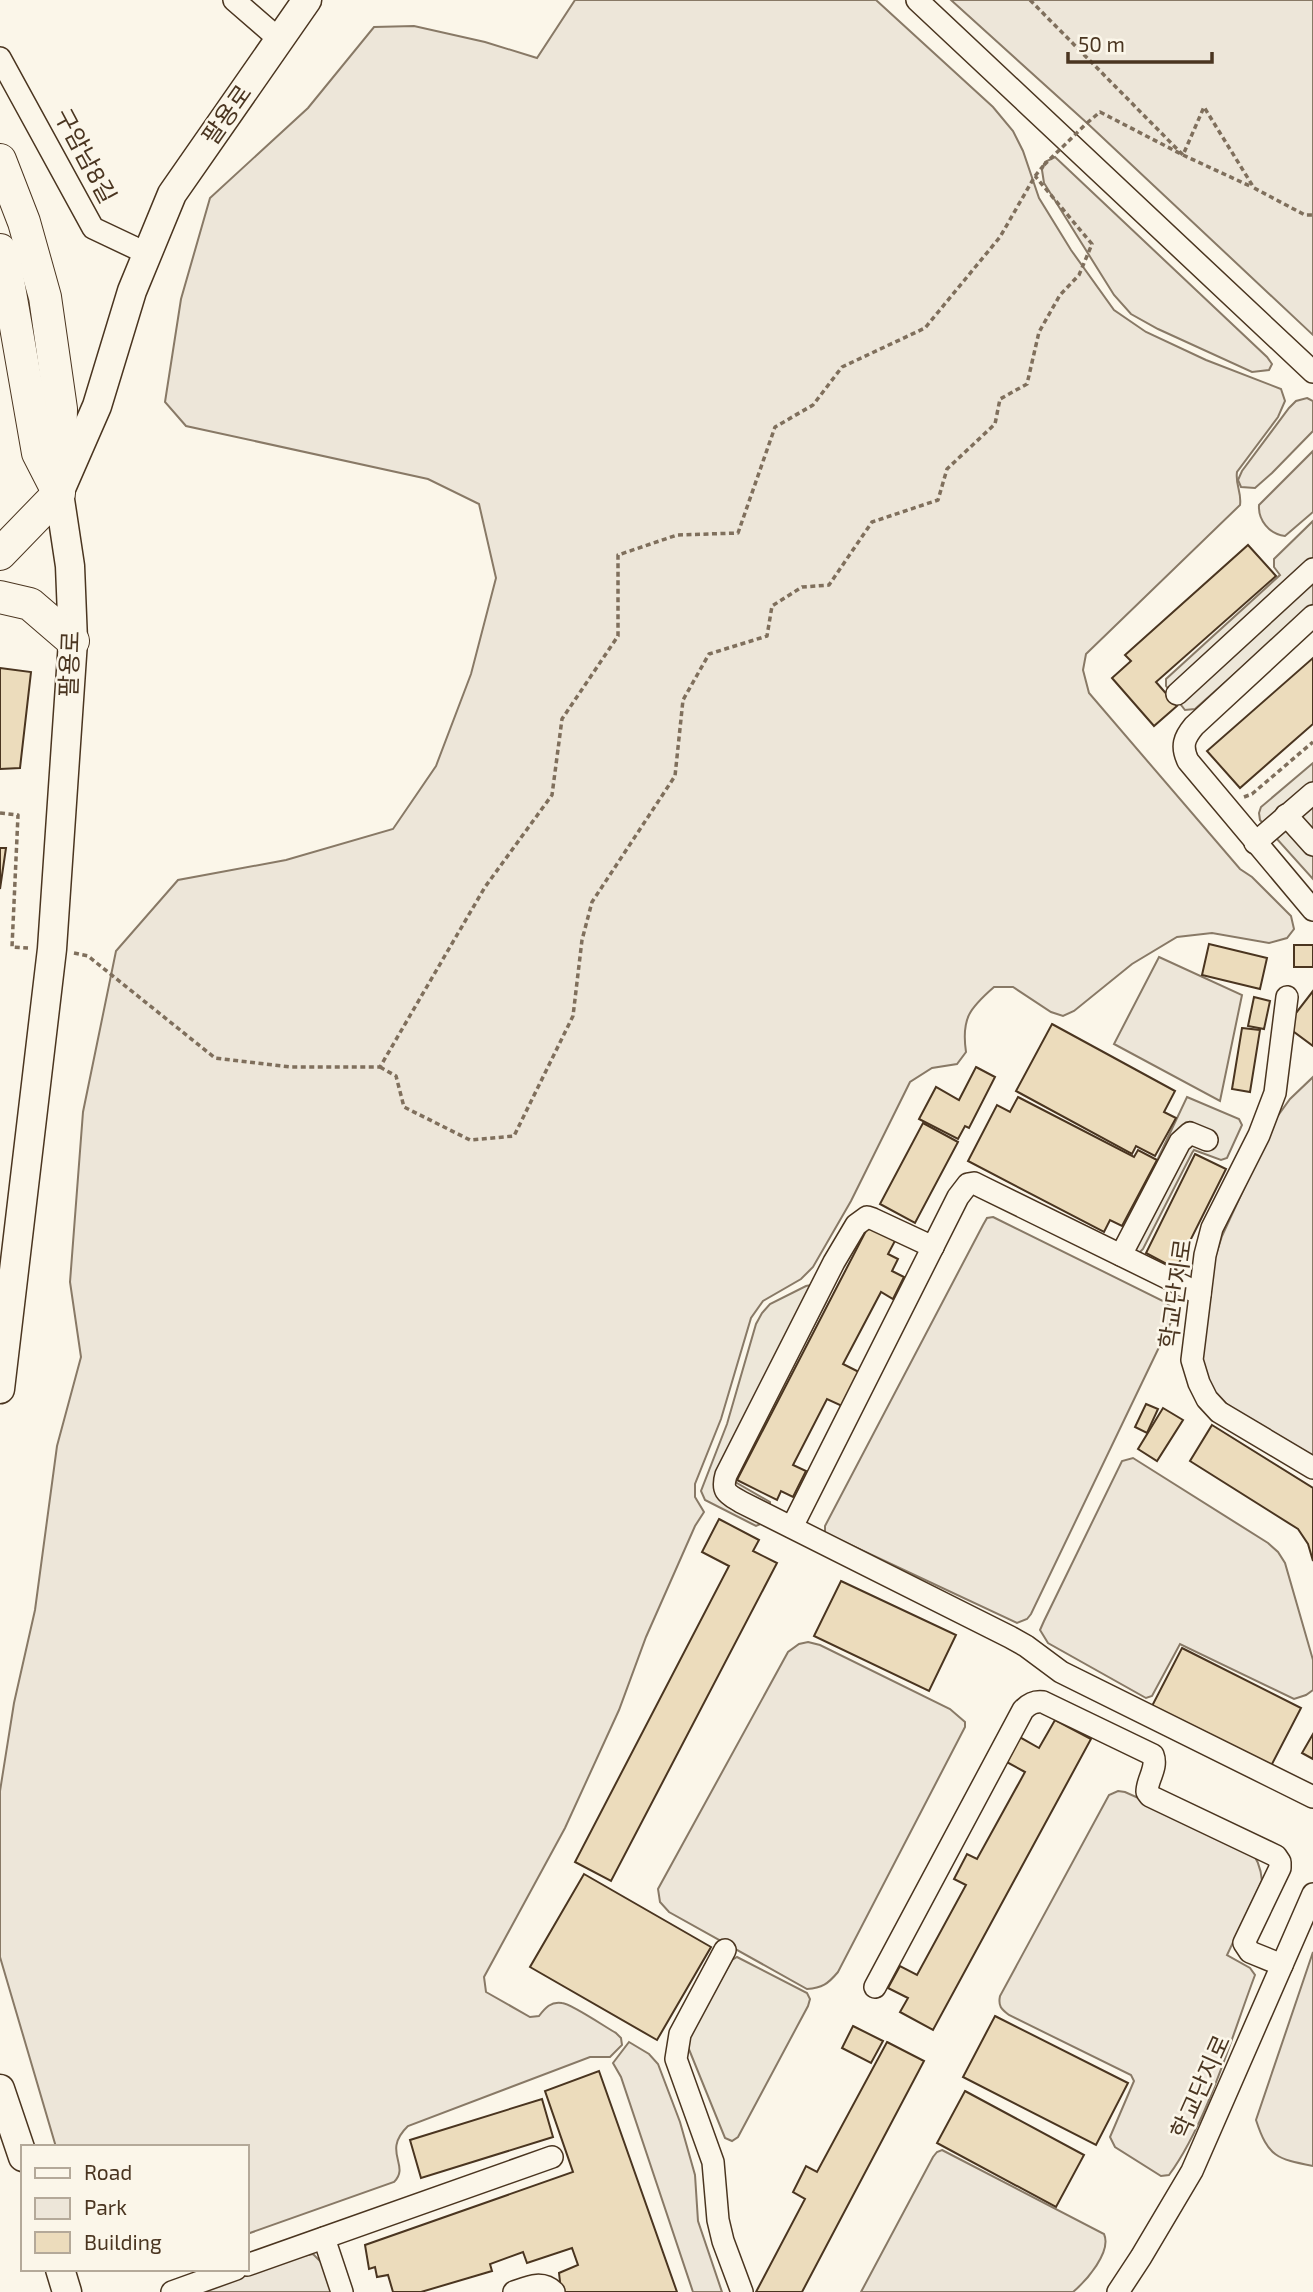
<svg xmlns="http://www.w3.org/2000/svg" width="1313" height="2292" font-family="'Exo 2','Noto Sans KR',sans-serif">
  <rect width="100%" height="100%" fill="#fbf6e9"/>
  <g fill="#ede6d9" stroke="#887966" stroke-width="2">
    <path d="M575,0H876L993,107L1013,131L1023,151L1039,198L1071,250L1114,310L1146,332L1206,360L1281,389L1285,401L1278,417L1237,472C1235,484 1242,493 1240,505L1086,654L1083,670L1089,693L1240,869L1252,877L1291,916L1294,929L1287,938L1269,943L1212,933L1177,937L1132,964L1074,1011L1063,1016L1051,1012L1013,987H994C970,1008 961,1018 966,1052L957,1064L932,1068L910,1082L851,1201L813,1267L801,1279L763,1301L751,1318L721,1419L695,1484V1497L704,1512L695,1526L646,1637L619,1710L565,1828L484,1977L486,1992L530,2017L539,2016C545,2008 551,2001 562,2003C572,2004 605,2027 616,2033L621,2038L622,2045L610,2057H590L408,2126C381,2152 411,2165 394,2182L247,2234V2147H56L0,1957V1791L14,1703L35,1610L57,1446L81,1357L70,1282L83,1112L116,951L178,880L286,860L393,829L436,766L471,674L496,578L479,504L428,479L186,426L165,402L181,299L210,198L308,108L374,27L414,26L485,42L537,58Z"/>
    <polygon points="951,0 1313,0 1313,335 1087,123"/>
    <polygon points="1055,157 1267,357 1272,364 1269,370 1252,372 1158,329 1131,314 1114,295 1044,183 1042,170 1045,162"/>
    <polygon points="1307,398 1313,401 1313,431 1272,473 1255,488 1241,487 1238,480 1242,471 1289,408 1296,401"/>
    <path d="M1313,451V512L1285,536C1269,534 1258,520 1259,505Z"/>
    <polygon points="1159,957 1242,995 1220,1101 1114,1044"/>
    <polygon points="1313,1077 1313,1456 1238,1413 1218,1397 1207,1381 1201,1361 1215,1258 1222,1236 1277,1117 1290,1099"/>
    <polygon points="993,1217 1167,1303 1173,1310 1174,1316 1031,1614 1027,1619 1017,1623 825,1533 825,1526 983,1225 987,1218"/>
    <polygon points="1133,1458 1268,1543 1278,1552 1285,1563 1313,1660 1313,1690 1306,1695 1294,1699 1180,1644 1152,1696 1146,1698 1048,1643 1040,1630 1044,1621 1122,1461"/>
    <path d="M808,1642L820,1645L950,1709L965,1722V1727L838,1972C828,1984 822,1988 807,1989L669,1912L660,1902L658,1889L788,1652L799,1644Z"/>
    <path d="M1118,1791L1125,1792L1248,1847C1257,1857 1261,1868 1262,1881L1227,1955L1250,1968L1255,1975C1232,2036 1207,2123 1169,2175L1161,2176L1115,2147L1110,2137L1134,2081L1131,2075L1009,2015C1001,2009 998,2006 1000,1996L1109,1795Z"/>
    <path d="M1313,1952V2166C1277,2159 1268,2157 1256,2120Z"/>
    <polygon points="629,2042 649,2054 658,2064 680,2122 695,2175 698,2221 722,2292 693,2292 621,2077 613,2063"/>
    <path d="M942,2150L1104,2234C1112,2252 1086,2281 1073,2292H861L933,2157L937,2152Z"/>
    <polygon points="313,2254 324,2265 333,2292 196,2292 303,2256"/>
  </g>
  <g fill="#ede7d9" stroke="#887966" stroke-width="2">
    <polygon points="1313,521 1313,604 1195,709 1185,710 1166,686 1166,679 1280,575 1274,567 1274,559"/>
    <polygon points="1313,763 1313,879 1260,820 1259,813 1261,807"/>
    <polygon points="1187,1097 1239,1119 1242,1125 1227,1158 1221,1160 1194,1150 1192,1153 1143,1249 1140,1252 1136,1252 1120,1243 1125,1228"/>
    <polygon points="811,1285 827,1294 827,1300 734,1479 737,1483 770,1502 770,1508 763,1523 756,1526 705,1500 701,1491 727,1424 756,1324 762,1313 770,1304 806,1286"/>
    <polygon points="737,1957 807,1993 810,1999 808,2006 738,2137 732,2141 725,2138 686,2042 732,1960"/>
  </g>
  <g fill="#ecdcbc" stroke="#4a3520" stroke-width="2">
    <polygon points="1248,545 1276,576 1156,682 1177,706 1154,726 1112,678 1131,661 1125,655"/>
    <polygon points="1313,658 1313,724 1240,788 1207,751"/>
    <polygon points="0,668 31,672 20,768 0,769"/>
    <polygon points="0,848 6,848 0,889"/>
    <polygon points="1209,944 1267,958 1260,989 1202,975"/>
    <rect x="1294" y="945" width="19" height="22"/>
    <polygon points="1313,991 1313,1046 1286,1026"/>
    <polygon points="1254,997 1270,1001 1264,1029 1248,1026"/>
    <polygon points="1052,1024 1175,1091 1164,1112 1176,1118 1155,1156 1136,1146 1132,1154 1016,1091"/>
    <polygon points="1242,1028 1260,1030 1250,1092 1232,1089"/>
    <polygon points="976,1067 995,1077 969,1128 965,1126 958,1139 919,1119 936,1087 959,1100"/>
    <polygon points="1018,1097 1134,1157 1138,1150 1157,1160 1122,1226 1110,1220 1104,1232 968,1161 997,1105 1010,1112"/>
    <polygon points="923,1123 958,1142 915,1223 880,1204"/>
    <polygon points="1195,1154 1226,1169 1176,1269 1146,1253"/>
    <polygon points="869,1225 896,1239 888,1254 898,1259 892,1271 904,1277 893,1299 881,1292 843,1364 859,1372 842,1406 827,1399 793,1465 806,1471 793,1497 781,1491 777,1500 737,1480"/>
    <polygon points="1146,1404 1158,1409 1147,1433 1135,1427"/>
    <polygon points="1163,1408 1183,1420 1157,1461 1138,1449"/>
    <polygon points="1212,1425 1313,1488 1313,1561 1308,1544 1298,1529 1190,1461"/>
    <polygon points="719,1519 759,1540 753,1551 777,1563 611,1881 575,1862 729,1566 702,1552"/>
    <polygon points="841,1581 956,1635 929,1691 814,1636"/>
    <polygon points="1182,1648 1301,1708 1271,1766 1152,1706"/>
    <polygon points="1055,1720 1091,1739 933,2030 900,2012 908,1998 888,1988 900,1966 917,1975 966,1885 954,1879 967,1854 977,1859 1025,1772 1003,1760 1016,1735 1039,1748"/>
    <polygon points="1313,1734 1313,1759 1302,1753"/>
    <polygon points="584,1874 711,1947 657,2040 530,1967"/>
    <polygon points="995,2016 1128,2083 1096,2145 963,2077"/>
    <polygon points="853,2026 883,2041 871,2063 842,2048"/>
    <polygon points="887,2042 924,2061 802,2292 756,2292 805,2199 793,2192 806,2166 817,2172"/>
    <polygon points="599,2071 677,2292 556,2292 561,2290 559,2273 578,2265 572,2248 527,2263 523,2252 490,2264 492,2271 421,2292 393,2292 388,2275 377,2277 375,2267 369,2269 365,2245 573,2172 545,2091"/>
    <polygon points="965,2091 1084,2155 1056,2207 937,2143"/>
    <polygon points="542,2099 553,2137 421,2178 410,2140"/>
  </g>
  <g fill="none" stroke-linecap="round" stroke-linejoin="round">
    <g stroke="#4a3520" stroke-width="24">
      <g id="minor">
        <polyline points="234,0 280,40"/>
        <polyline points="917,0 1313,372"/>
        <polyline points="0,58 93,228 148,254"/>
        <path d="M1313,616L1194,726C1184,738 1181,746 1188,761L1313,910"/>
        <polyline points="1177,694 1313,569"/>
        <polyline points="1286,815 1313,845"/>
        <polyline points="1255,843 1313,793"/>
        <polyline points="1287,997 1275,1093 1259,1135 1212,1228 1205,1255 1192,1360 1199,1383 1207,1399 1219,1412 1313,1468"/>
        <path d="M933,1247L873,1219L867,1217L856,1225L834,1262L726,1475C721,1492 728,1494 741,1502L1010,1637L1026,1646L1061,1672L1313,1797"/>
        <polyline points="1121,1255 1180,1142 1190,1133 1207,1140"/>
        <polyline points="792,1527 958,1197 968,1184 974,1183 982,1187 1200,1294"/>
        <polyline points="725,1950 680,2034 676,2059 713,2162 718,2220 723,2241 742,2292"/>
        <path d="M875,1987L1023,1710C1029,1704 1034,1701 1043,1702L1153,1755C1158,1768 1147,1779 1147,1792L1150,1796L1276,1856L1280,1862V1868L1244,1943L1250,1952L1282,1965"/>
        <polyline points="324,2238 342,2292"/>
        <polyline points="247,2265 552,2157"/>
        <polyline points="172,2292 236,2269"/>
        <path d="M514,2292C528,2287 542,2280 554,2292"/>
        <polyline points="1118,2292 1141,2257 1192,2171 1313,1894"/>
      </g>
    </g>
    <g stroke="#4a3520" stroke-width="31">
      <g id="major">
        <polyline points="0,1389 52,949 73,641 70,566 59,493 97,406 132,291 172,194 307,0"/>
        <polyline points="0,2089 23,2157"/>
        <polyline points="60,2269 67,2292"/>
      </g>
    </g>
    <g stroke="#4a3520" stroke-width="34">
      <g id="highway">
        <polyline points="0,160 24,222 45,297 61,409 59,493 0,554"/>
        <polyline points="0,250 4,258 38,453 58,492"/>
        <polyline points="0,597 30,604 73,641"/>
      </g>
    </g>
    <g stroke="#7f6f5c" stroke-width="3.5" stroke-dasharray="5 3.5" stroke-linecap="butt">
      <polyline points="1030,0 1183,155 1204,107 1254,188 1305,215 1313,215"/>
      <polyline points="1087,123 1100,112 1183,155 1252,187"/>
      <polyline points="1244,797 1252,794 1313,742"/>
      <polyline points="0,813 18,815 12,947 28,948"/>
      <polyline points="74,953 88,956 215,1058 291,1067 380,1067 485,887 552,795 562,719 618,636 618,555 677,535 738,533 775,427 813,405 842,367 925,328 1000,237 1035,176 1044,165"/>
      <polyline points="380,1067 396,1076 404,1107 470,1140 514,1136 573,1016 582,940 592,902 675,776 683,700 709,654 767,636 772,606 802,587 829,585 872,522 938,500 947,469 995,424 1000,399 1027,384 1039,332 1060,295 1079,275 1092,244 1035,176"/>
    </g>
    <use href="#minor" stroke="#fbf6e9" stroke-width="21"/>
    <use href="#major" stroke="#fbf6e9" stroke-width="28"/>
    <use href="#highway" stroke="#fbf6e9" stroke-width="32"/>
    <polyline stroke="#7f6f5c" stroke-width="3.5" stroke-dasharray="5 3.5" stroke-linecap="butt" points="1044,165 1087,123"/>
  </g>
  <g text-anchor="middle" stroke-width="5" stroke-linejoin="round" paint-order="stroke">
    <g font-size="24" fill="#4a3520" stroke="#fbf6e9">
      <text transform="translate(227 115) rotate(-55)" y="8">팔용로</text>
      <text transform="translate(85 156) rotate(62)" y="8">구암남8길</text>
      <text transform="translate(70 664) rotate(-88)" y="8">팔용로</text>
      <text transform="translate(1176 1294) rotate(-82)" y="8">학교단지로</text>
      <text transform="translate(1201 2087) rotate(-66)" y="8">학교단지로</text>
    </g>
  </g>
  <rect x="21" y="2145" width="228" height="126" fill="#fbf6e9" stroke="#b4a999" stroke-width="2"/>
  <rect x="35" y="2168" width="35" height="10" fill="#fbf6e9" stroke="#b4a999" stroke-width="2"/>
  <text x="84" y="2180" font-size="21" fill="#4a3520">Road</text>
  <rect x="35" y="2198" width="35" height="21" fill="#ede6d9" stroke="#b4a999" stroke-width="2"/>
  <text x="84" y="2215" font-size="21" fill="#4a3520">Park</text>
  <rect x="35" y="2232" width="35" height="21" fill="#ecdcbc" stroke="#b4a999" stroke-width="2"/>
  <text x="84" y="2250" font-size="21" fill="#4a3520">Building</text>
  <path d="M1068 52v10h144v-10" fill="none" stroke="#4a3520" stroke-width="3.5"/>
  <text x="1078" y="52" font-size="21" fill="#4a3520" stroke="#fbf6e9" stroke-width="5" paint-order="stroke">50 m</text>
</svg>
